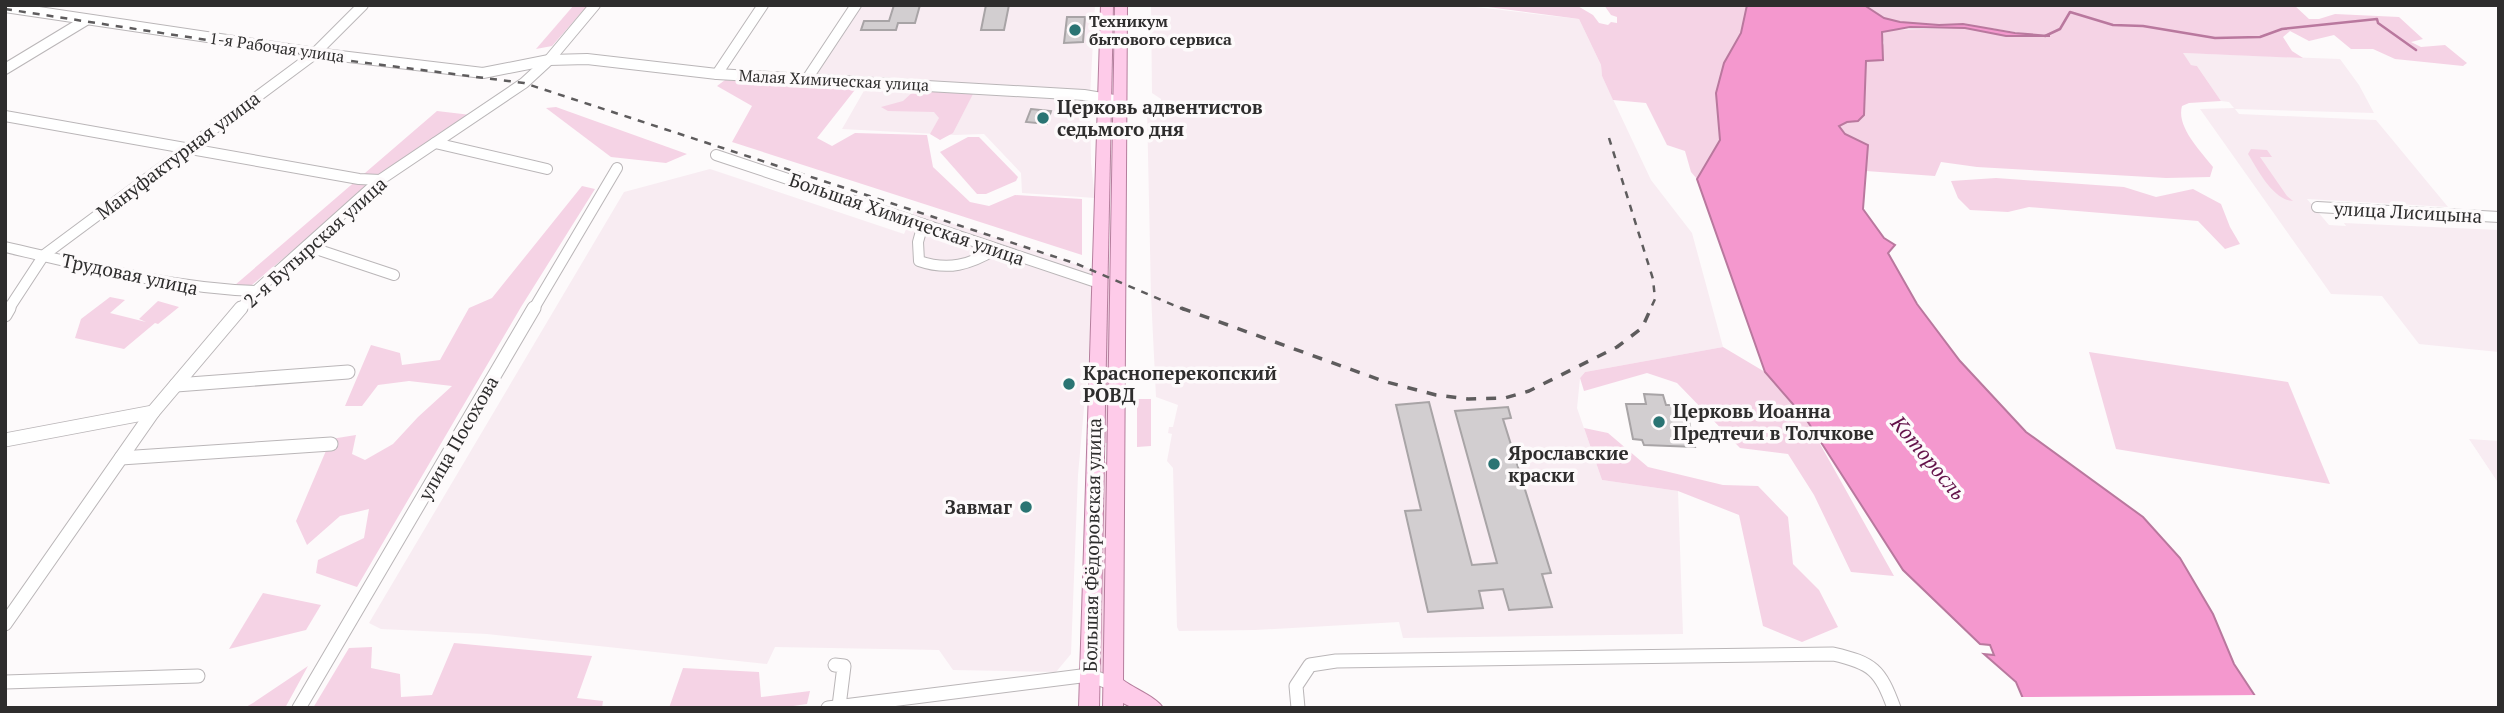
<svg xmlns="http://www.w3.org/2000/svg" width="2504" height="713" font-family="'PT Serif',serif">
  <rect width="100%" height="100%" fill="#fdfafb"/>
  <g fill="#f8ecf2">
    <polygon points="856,5 1095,5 1090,96 1091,163 1095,198 1022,193 1021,173 984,134 955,135 842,129 869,82 807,79"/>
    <polygon points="1151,5 1458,5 1579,19 1601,65 1602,76 1651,180 1692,233 1723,347 1585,372 1580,378 1577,408 1602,480 1678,491 1683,634 1403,638 1399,622 1255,630 1179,631 1177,627 1173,468 1167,461 1172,434 1168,433 1169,427 1173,427 1178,405 1156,397 1151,295 1147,108 1161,103 1161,99 1152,93"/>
    <polygon points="2182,53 2340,59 2359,85 2374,113 2235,109 2239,114 2376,120 2448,207 2307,199 2329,225 2346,226 2344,223 2499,230 2499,352 2419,344 2382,296 2331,294 2200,109 2234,108 2229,102 2221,101 2197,66 2191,65"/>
    <polygon points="710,169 904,234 914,211 1093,270 1089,352 1078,475 1071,654 1056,672 953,670 939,650 775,647 767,664 487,634 381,629 369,623 624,192"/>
    <polygon points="2469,439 2499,441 2499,484"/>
  </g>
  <g fill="#f5d3e5">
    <polygon points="574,5 588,5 552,46 536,49"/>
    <polygon points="1473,5 1576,5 1593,15 1599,23 1608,25 1611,22 1617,23 1617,17 1611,15 1604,5 1747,5 1741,33 1716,93 1720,140 1697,179 1691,172 1685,151 1667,145 1646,103 1613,100 1602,76 1601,65 1579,19"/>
    <path d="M1864,5H2294L2309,19H2319L2335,14L2399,17L2423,39L2411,42L2421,47L2445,45L2467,63L2463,66L2395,59L2373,49H2351L2334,35L2309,41L2290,31L2283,37L2292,51L2303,58L2183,53L2191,65L2197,66L2221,101L2189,103L2182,106C2176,127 2201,151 2213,167L2210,177L2166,178L1977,167L1941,162L1935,176L1866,171L1867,145L1845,134L1839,126L1847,122L1858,121L1864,115L1866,60L1876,61L1884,43L1881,33L1885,30L1965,28L2006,36H2043L1963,24L1939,25L1900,22L1884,18Z"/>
    <polygon points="725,80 858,86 817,138 832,146 855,133 927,135 933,167 970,202 989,206 1015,195 1082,199 1082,255 732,142 752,106 717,86"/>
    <polygon points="936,90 974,92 953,133 940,140 930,134 939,118 934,112 888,111 881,107 903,101 914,91"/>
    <polygon points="556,107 687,154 666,163 611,157 546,108"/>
    <polygon points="437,111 471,115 376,180 246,290 228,291"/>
    <polygon points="968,137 979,137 1018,177 1016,181 986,194 977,194 940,152"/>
    <path d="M2251,149L2267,150L2272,157H2260L2287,196L2293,201C2273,200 2258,170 2248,154Z"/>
    <polygon points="1996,178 2124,187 2156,197 2193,189 2221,204 2230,227 2240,244 2225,249 2198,221 2029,207 2008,212 1970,210 1958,198 1951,181"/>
    <polygon points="582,186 595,189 521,307 357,587 316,573 318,560 364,538 369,509 340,516 307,545 296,521 331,439 356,435 352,454 365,460 393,444 418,417 452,386 409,381 378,385 362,406 345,406 371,345 400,353 402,365 440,360 469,308 492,298"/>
    <polygon points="1106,278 1111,280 1108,443 1102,443"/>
    <polygon points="110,297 125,300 110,313 146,322 139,319 158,301 179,307 158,324 155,323 124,349 75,338 81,319"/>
    <polygon points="1723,347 1765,372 1806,419 1894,576 1851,572 1814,495 1788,454 1740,448 1677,383 1647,373 1584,391 1580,378 1585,372"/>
    <polygon points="2089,352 2288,382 2330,484 2116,449"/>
    <polygon points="1137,399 1151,399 1151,446 1137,447"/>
    <polygon points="1584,428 1608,433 1648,467 1723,485 1758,486 1788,517 1793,564 1819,590 1838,627 1802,642 1763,626 1739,515 1678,491 1602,480"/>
    <polygon points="1102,462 1108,462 1104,675 1097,675"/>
    <polygon points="263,593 321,605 306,630 229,649"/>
    <polygon points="454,643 592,656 577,698 603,701 602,708 313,708 349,648 372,647 371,668 400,674 401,697 432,695"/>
    <polygon points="308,666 285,708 244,708 253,703"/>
    <polygon points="683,668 759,672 761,697 810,691 807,704 779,708 669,708"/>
  </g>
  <polygon fill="#f498ce" stroke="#b9789e" stroke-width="2" points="1747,5 1864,5 1884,18 1900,22 1939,25 1963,24 2015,33 2050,36 2006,36 1965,28 1910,27 1882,32 1883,60 1866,61 1864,115 1858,121 1847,122 1839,126 1845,134 1868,145 1863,209 1884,238 1895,245 1888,253 1917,304 1960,361 2026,432 2143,517 2180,558 2213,614 2234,664 2263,708 2027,708 2016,682 1984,654 1994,655 1990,645 1980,644 1903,570 1806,419 1765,372 1697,179 1720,140 1716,93 1724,63 1741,33"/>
  <polygon fill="#fdfafb" points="2259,695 2267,708 2023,708 2019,697"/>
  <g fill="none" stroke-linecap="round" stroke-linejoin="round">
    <polyline stroke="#b9789e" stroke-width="2.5" points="2045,36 2060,29 2070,12 2113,25 2143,26 2215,38 2260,37 2282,29 2377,19 2378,23 2416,50"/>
  </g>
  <g fill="#d2ced0" stroke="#a8a4a6" stroke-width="2">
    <polygon points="894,5 920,5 915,23 898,23 896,30 861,30 864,21 889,21"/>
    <polygon points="986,5 1009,5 1004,30 981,30"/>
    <polygon points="1067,17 1085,17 1083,42 1064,43"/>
    <polygon points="1031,109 1051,111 1047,124 1026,122"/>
    <polygon points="1644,394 1663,395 1666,405 1685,405 1695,447 1644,445 1642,440 1633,439 1626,404 1646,404"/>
    <polygon points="1429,402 1472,565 1497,563 1455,411 1508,407 1511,418 1503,419 1551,573 1542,574 1552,607 1509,610 1503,589 1479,591 1483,608 1428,612 1405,511 1421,510 1396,405"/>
  </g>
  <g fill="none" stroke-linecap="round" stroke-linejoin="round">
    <g stroke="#bab6b8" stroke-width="12">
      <g id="minor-far1">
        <polyline points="5,7 315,53 483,73 549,60 587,59 717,74 1084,95 1120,101"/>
        <polyline points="5,69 86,20"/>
        <polyline points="717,74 763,5"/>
        <polyline points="807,79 856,5"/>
        <polyline points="5,116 359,179 380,180"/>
        <polyline points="435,143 547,169"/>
        <polyline points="716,155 1099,283"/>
        <polyline points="2317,207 2499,217"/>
        <path d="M923,224L918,242L919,261C948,271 970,265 996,249"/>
        <polyline points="307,246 394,275"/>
        <path d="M5,247C88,266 170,288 256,291"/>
        <polyline points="8,310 44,255 312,56 363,5"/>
        <polyline points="240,310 256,291 380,180 524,83 549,60 595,5"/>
        <polyline points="533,310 617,168"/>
      </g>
    </g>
    <g stroke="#bab6b8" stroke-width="15">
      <g id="minor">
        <polyline points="5,315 9,308"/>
        <polyline points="176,385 348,372"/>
        <polyline points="5,440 153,412"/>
        <polyline points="121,458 331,444"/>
        <polyline points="5,624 153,412 241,308"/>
        <polyline points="835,665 844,666 839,706"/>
        <polyline points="5,682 198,676"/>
        <polyline points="299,708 534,308"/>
        <polyline points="828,708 1089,675 1113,684"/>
        <path d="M1298,708L1296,686L1310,665L1336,661L1833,654C1873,663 1880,670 1894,708"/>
      </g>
    </g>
    <g stroke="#b57e9d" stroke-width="2">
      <g id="major">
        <polygon points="1101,5 1113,5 1099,708 1079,708"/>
        <path d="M1115,5H1127L1123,680C1133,688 1158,698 1163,708H1133L1123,703V708H1103Z"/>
      </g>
    </g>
    <use href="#minor-far1" stroke="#fff" stroke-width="10"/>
    <use href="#minor" stroke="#fff" stroke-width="13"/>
    <use href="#major" fill="#fecbe9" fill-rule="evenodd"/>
    <g stroke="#5e5c5d" stroke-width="2.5" stroke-dasharray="7 7" stroke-linecap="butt">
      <polyline points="5,9 312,56 524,83 1077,264 1185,310"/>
      <polyline points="1609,138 1653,279 1655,299 1650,310"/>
    </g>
    <polyline stroke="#5e5c5d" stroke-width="3.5" stroke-dasharray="10 10" stroke-linecap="butt" points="1181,308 1383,381 1436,395 1468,399 1505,398 1529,391 1617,347 1642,328 1651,308"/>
  </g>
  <g fill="#2a7473" stroke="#fdfafb" stroke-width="2.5">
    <circle cx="1075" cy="30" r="7"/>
    <circle cx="1043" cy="118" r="7"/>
    <circle cx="1069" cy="384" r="7"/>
    <circle cx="1659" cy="422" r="7"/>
    <circle cx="1494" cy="464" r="7"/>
    <circle cx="1026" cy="507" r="7"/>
  </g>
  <g text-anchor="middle" stroke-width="7" stroke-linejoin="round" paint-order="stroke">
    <g font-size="16" font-weight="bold" fill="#2e2d2d" stroke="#fdfafb" text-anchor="start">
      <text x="1089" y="27">Техникум<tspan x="1089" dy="18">бытового сервиса</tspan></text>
    </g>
    <g font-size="16" fill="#2e2d2d" stroke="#fdfafb">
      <text transform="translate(277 47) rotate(8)" y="6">1-я Рабочая улица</text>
      <text transform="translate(834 80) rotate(3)" y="6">Малая Химическая улица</text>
    </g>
    <g font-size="19" font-weight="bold" fill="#2e2d2d" stroke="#fdfafb" text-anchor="start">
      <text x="1057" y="114">Церковь адвентистов<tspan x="1057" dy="22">седьмого дня</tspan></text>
      <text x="1083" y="380">Красноперекопский<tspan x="1083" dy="22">РОВД</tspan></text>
      <text x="1673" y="418">Церковь Иоанна<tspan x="1673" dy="22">Предтечи в Толчкове</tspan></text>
      <text x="1508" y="460">Ярославские<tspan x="1508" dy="22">краски</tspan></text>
      <text x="1012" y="514" text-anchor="end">Завмаг</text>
    </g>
    <g font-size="19" fill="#2e2d2d" stroke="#fdfafb">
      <text transform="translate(178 155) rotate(-37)" y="7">Мануфактурная улица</text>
      <text transform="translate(2408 212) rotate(3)" y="7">улица Лисицына</text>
      <text transform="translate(907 219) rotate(19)" y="7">Большая Химическая улица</text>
      <text transform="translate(315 242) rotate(-42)" y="7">2-я Бутырская улица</text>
      <text transform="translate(130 274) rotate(12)" y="7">Трудовая улица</text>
      <text transform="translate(458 438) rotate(-60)" y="7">улица Посохова</text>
      <text transform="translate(1092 545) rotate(-89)" y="7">Большая Фёдоровская улица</text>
    </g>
    <g font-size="21" font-style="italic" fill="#631249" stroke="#fdfafb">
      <text transform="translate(1928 458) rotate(50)" y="7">Которосль</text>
    </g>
  </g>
  <rect width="2504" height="713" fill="none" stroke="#2e2d2d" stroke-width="14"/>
</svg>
